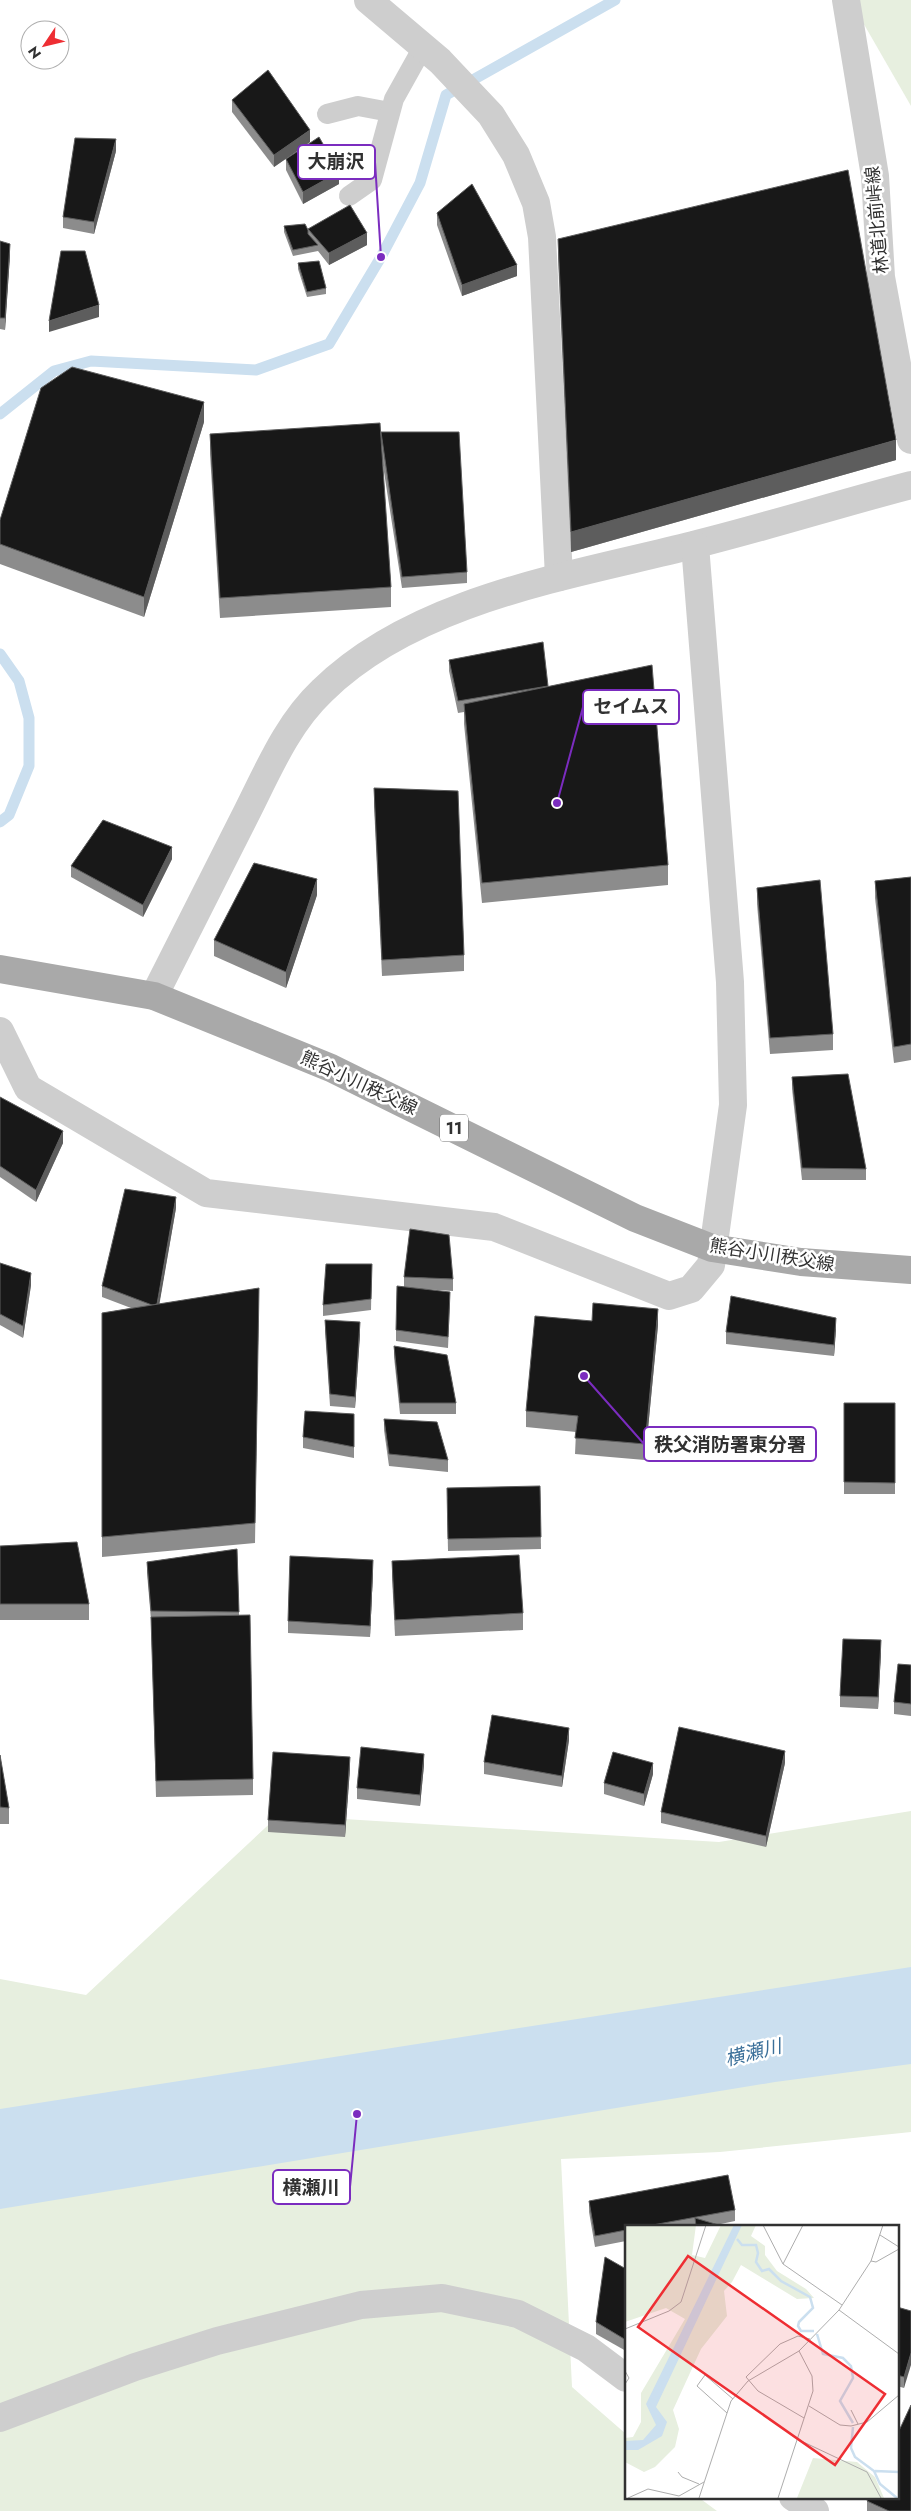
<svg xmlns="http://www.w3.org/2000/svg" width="911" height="2511" font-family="Jost,'Noto Sans JP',sans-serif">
  <rect width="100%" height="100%" fill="#fff"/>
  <g fill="#e7efdf">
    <polygon points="850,0 911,0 911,106"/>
    <polygon points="911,1811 911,2132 720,2152 561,2159 572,2387 626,2434 626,2497 698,2497 717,2511 0,2511 0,1979 86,1995 279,1815 719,1842"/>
  </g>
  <polygon fill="#cbdfef" points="911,1967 911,2064 775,2082 0,2209 0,2109"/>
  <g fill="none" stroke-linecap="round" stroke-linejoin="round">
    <g stroke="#cbdfef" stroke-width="11">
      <polyline points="0,414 54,371 91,361 256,370 329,344 381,257 420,183 446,95 615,0"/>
      <polyline points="0,654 19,681 29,718 29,766 9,815 0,822"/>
    </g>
    <g stroke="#cecece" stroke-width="20">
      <polyline points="327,114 358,106 390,112"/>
      <polyline points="349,196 372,180 394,99 423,47"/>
    </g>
    <g stroke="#cecece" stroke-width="28">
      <polyline points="368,0 440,61 491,115 516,155 536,203 542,237 559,577"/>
      <polyline points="846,0 875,176 881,277 911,440"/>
      <path d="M154,996C184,936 215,876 245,816C267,773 286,725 322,691C415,599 571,576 693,545C766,527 838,504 911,485"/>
      <polyline points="0,1031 28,1088 206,1193 494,1227 669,1296 691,1289 711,1265 733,1105 730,982 695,545"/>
      <polyline points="0,2418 135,2367 217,2341 361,2305 442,2298 518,2314 586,2348 626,2378"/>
      <polyline points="793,2497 815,2511"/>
    </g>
    <polyline stroke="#a9a9a9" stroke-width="28" points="0,969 154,996 331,1068 635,1218 712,1248 801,1262 911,1270"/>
  </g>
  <g fill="#8c8c8c">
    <polygon points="232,100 310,142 274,167 232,112"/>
    <polygon points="116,151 94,234 63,228 63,217"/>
    <polygon points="286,159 339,184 303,204 286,170"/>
    <polygon points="437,213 517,276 462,296 437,225"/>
    <polygon points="284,226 308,230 367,245 329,265 318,251 293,256 284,232"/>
    <polygon points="558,239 896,460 571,552 558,259"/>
    <polygon points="0,241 10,255 5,330 0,329"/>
    <polygon points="298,263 326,288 326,294 307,297 298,269"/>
    <polygon points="204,422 144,617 0,564 0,520"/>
    <polygon points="381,432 467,572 467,583 402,588 382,459 391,587 391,607 220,618 210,454 210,434"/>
    <polygon points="449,660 548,686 668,865 668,885 482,903 464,724 464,712 458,713 449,671"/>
    <polygon points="374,788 464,955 464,971 382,976 374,805"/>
    <polygon points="172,859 143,917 71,877 71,866"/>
    <polygon points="911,877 911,1060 894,1063 875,898 875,881"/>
    <polygon points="757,888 833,1034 833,1050 770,1054 757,904"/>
    <polygon points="317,895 286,988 214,956 214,940"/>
    <polygon points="792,1077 866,1169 866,1180 802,1180 792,1089"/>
    <polygon points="0,1097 63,1143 36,1202 0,1177"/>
    <polygon points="176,1208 159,1304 259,1288 255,1543 102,1557 102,1313 131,1308 102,1297 102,1286"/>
    <polygon points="0,1263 31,1285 23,1338 0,1325"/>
    <polygon points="372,1264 371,1310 323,1316 323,1305"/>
    <polygon points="404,1277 453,1279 453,1291 422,1289 450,1303 448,1348 396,1341 396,1330 404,1287"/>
    <polygon points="325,1320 360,1334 355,1408 330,1406 325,1331"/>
    <polygon points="592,1321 658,1325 645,1460 575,1454 576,1432 526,1427 526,1411"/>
    <polygon points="836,1329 834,1356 726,1344 726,1332"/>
    <polygon points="394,1346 456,1403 456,1414 400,1414 394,1357"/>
    <rect x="844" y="1403" width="51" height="91"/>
    <polygon points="354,1414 354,1458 303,1448 303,1437"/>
    <polygon points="384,1419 448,1460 448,1472 389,1466 384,1430"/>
    <polygon points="540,1486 541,1549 448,1551 447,1499"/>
    <polygon points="0,1546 89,1604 89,1620 0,1620"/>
    <polygon points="237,1549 239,1615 253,1779 253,1795 156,1797 151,1620 147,1573 147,1562"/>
    <polygon points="392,1561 523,1613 523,1630 395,1636 392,1577"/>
    <polygon points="373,1572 370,1637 288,1633 288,1621"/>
    <polygon points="881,1652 878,1709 840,1707 840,1696"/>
    <polygon points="911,1665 911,1716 894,1714 894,1702"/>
    <polygon points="569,1740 562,1787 484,1774 484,1762"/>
    <polygon points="0,1755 9,1808 9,1824 0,1824"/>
    <polygon points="785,1763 766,1847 661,1823 661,1812"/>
    <polygon points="424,1765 420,1806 357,1799 357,1788"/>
    <polygon points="350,1768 345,1837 268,1832 268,1820"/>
    <polygon points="653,1774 644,1806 604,1794 604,1783"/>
    <polygon points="589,2201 735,2210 735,2221 716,2225 722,2226 626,2226 626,2241 595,2247 589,2212"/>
    <polygon points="626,2269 626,2351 596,2334 596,2322"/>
    <polygon points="897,2307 911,2311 904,2388 897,2386"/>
    <polygon points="867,2501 911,2511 867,2511"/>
  </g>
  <g fill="#5d5d5d">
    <polygon points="310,130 310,142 274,167 274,155"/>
    <polygon points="116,139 116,151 94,234 94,222"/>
    <polygon points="339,172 339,184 303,204 303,192"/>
    <polygon points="367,233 367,245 329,265 329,253"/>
    <polygon points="10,244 10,255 5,330 5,318"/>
    <polygon points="517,265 517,276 462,296 462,285"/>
    <polygon points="99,305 99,317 49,332 49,321"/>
    <polygon points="204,402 204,422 144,617 144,597"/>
    <polygon points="896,440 896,460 571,552 571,532"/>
    <polygon points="172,847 172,859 143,917 143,905"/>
    <polygon points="317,879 317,895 286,988 286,972"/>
    <polygon points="63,1131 63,1143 36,1202 36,1190"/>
    <polygon points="176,1197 176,1208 157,1318 157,1307"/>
    <polygon points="31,1273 31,1285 23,1338 23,1326"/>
    <polygon points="658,1309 658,1325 645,1460 645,1444"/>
    <polygon points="836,1318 836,1329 834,1356 834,1345"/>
    <polygon points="360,1322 360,1334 355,1408 355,1397"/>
    <polygon points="373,1560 373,1572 370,1637 370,1626"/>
    <polygon points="881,1640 881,1652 878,1709 878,1697"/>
    <polygon points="569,1728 569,1740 562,1787 562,1776"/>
    <polygon points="785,1751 785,1763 766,1847 766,1836"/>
    <polygon points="424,1754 424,1765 420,1806 420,1795"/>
    <polygon points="350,1757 350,1768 345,1837 345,1825"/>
    <polygon points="653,1763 653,1774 644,1806 644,1794"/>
    <polygon points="911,2353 911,2365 904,2388 904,2377"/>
  </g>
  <g fill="#181818" stroke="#5d5d5d">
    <polygon points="268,70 310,130 274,155 232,100"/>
    <polygon points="319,137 339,172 303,192 286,159"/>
    <polygon points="75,138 116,139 94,222 63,217"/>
    <polygon points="848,170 896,440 571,532 558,239"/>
    <polygon points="472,184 517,265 462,285 437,213"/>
    <polygon points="350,205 367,233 329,253 308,229"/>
    <polygon points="305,224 308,230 308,234 318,245 293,250 284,226"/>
    <polygon points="0,241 10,244 5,318 0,318"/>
    <polygon points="61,251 85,251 99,305 49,321"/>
    <polygon points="319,261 326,288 307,292 298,263"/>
    <polygon points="72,367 204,402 144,597 0,544 0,520 41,388"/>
    <polygon points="380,423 391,587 220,598 210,434"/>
    <polygon points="381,432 459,432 467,572 402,577"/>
    <polygon points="543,642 548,686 458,701 449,660"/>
    <polygon points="652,665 668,865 482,883 464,704"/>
    <polygon points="374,788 458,791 464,955 382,960"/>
    <polygon points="103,820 172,847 143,905 71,866"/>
    <polygon points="254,863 317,879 286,972 214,940"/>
    <polygon points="911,877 911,1044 894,1047 875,881"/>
    <polygon points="820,880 833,1034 770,1038 757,888"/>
    <polygon points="848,1074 866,1169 802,1168 792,1077"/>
    <polygon points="0,1097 63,1131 36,1190 0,1166"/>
    <polygon points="125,1189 176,1197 157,1304 152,1305 102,1286"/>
    <polygon points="410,1229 449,1235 453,1279 404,1277"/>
    <polygon points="0,1263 31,1273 23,1326 0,1314"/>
    <polygon points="326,1264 372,1264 371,1299 323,1305"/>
    <polygon points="397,1286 450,1292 448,1337 396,1330"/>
    <polygon points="259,1288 255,1523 102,1537 102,1313"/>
    <polygon points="731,1296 836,1318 834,1345 726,1332"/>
    <polygon points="593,1303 658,1309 645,1444 575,1438 578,1416 526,1411 535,1316 592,1321"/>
    <polygon points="325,1320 360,1322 355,1397 330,1394"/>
    <polygon points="394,1346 447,1355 456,1403 400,1403"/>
    <polygon points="844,1403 895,1403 895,1483 844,1482"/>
    <polygon points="305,1411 354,1414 354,1447 303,1437"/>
    <polygon points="384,1419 437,1422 448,1460 389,1454"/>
    <polygon points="540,1486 541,1537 448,1539 447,1488"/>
    <polygon points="77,1542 89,1604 0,1604 0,1546"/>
    <polygon points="237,1549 239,1612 151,1611 147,1562"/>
    <polygon points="519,1555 523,1613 395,1620 392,1561"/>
    <polygon points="290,1556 373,1560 370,1626 288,1621"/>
    <polygon points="250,1615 253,1779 156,1781 151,1617"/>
    <polygon points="843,1639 881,1640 878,1697 840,1696"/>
    <polygon points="898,1664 911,1665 911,1704 894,1702"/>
    <polygon points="492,1715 569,1728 562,1776 484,1762"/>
    <polygon points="679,1727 785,1751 766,1836 661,1812"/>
    <polygon points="361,1747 424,1754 420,1795 357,1788"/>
    <polygon points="273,1752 350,1757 345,1825 268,1820"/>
    <polygon points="613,1752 653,1763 644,1794 604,1783"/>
    <polygon points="0,1755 9,1808 0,1807"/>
    <polygon points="728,2175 735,2210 647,2226 626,2226 626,2230 595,2236 589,2201"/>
    <polygon points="695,2218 722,2226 696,2226"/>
    <polygon points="605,2257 626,2269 626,2340 596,2322"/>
    <polygon points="897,2307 911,2311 911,2353 904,2377 897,2375"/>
    <polygon points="911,2405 911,2511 889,2511 867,2501 869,2497 897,2497 897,2435"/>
  </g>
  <g text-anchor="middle" stroke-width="5" stroke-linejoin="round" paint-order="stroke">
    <rect fill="#fff" stroke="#6f6f6f" stroke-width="1" x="440" y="1114.5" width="28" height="27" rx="4"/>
    <g font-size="16" font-weight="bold" fill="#313131">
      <text x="454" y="1134">11</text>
    </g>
    <g font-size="18" fill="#313131" stroke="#fff">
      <text transform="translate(877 220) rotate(-95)" y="6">林道北前峠線</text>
      <text transform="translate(359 1083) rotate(25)" y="6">熊谷小川秩父線</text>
      <text transform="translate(772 1255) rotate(9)" y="6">熊谷小川秩父線</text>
    </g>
    <g font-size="19" font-style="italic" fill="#3a6f99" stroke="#fff">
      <text transform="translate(753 2052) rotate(-14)" y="7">横瀬川</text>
    </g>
  </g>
  <g transform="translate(625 2225)">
    <rect width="274" height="274" fill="#fff"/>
    <path d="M0,0H71L67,30L80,33L96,0H131L126,11L140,21V30L152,46L181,64L189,73L172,74L116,40L107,57L99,66L102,91L76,124L48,185L54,204L50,222L30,242L19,247L0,237V213L8,212L16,197V168L60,94L41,83L0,97ZM188,233L232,237L250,252L259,273H172Z" fill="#e7efdf"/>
    <path d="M109,0H117L31,182L42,197L37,211L13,225H0V216L18,215L31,200L21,179Z" fill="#cbdfef"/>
    <path fill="none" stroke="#cbdfef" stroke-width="2.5" d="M112,14L117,20H131L133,28L131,37L137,46L144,44L156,56L185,72L188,83L174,97L173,101L176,106H189M192,109L198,129L218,133L226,141L228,153L215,176L228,198M228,202L226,223L230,232L249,246L255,259L272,273M250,246L274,247"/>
    <path fill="none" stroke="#adadad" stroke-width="1" d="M138,0L158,39L217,80M255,10L274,22M246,36L251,37L274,24M158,39L178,0M214,85L274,129M0,104L44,86L56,77L81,0M0,146L4,153L0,159M184,181L215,200L226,201L242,197L274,170M226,185L233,199M102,188L72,161L80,150L108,174M179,193L133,166L121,152L155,119L173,111L185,114M172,214L242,247L256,273M53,247L57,252L74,259M3,273L23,264L54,271L79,257M74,273L106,176L123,156L174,126L214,85L246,36L258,0M153,273L188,166L187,151L174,126"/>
    <path fill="#ee2e33" fill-opacity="0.15" stroke="#ee2e33" stroke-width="2.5" d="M63,31L260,169L210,240L13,102Z"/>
    <rect width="274" height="274" fill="none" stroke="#313131" stroke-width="2.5"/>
  </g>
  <path fill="none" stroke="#7b2cbf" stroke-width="2" d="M381 257L375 162M557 803L583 707M584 1376L644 1444M357 2114L350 2187"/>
  <g fill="#7b2cbf" stroke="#fff" stroke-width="2">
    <circle cx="381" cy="257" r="5"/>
    <circle cx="557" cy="803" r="5"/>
    <circle cx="584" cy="1376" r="5"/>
    <circle cx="357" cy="2114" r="5"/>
  </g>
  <g fill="#fff" stroke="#7b2cbf" stroke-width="2">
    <rect x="298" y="145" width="77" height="34" rx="5"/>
    <rect x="583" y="690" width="96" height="34" rx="5"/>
    <rect x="644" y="1427" width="172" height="34" rx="5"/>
    <rect x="273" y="2170" width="77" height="34" rx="5"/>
  </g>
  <g font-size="19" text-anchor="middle" font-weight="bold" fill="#313131">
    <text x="336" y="168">大崩沢</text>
    <text x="631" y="713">セイムス</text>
    <text x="730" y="1451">秩父消防署東分署</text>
    <text x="311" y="2194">横瀬川</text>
  </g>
  <g transform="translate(45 45) rotate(235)"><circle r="24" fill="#ffffff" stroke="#adadad"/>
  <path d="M0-4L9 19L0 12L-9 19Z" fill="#ee2e33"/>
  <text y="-8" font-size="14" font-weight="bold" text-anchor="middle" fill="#313131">N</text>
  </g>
</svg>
